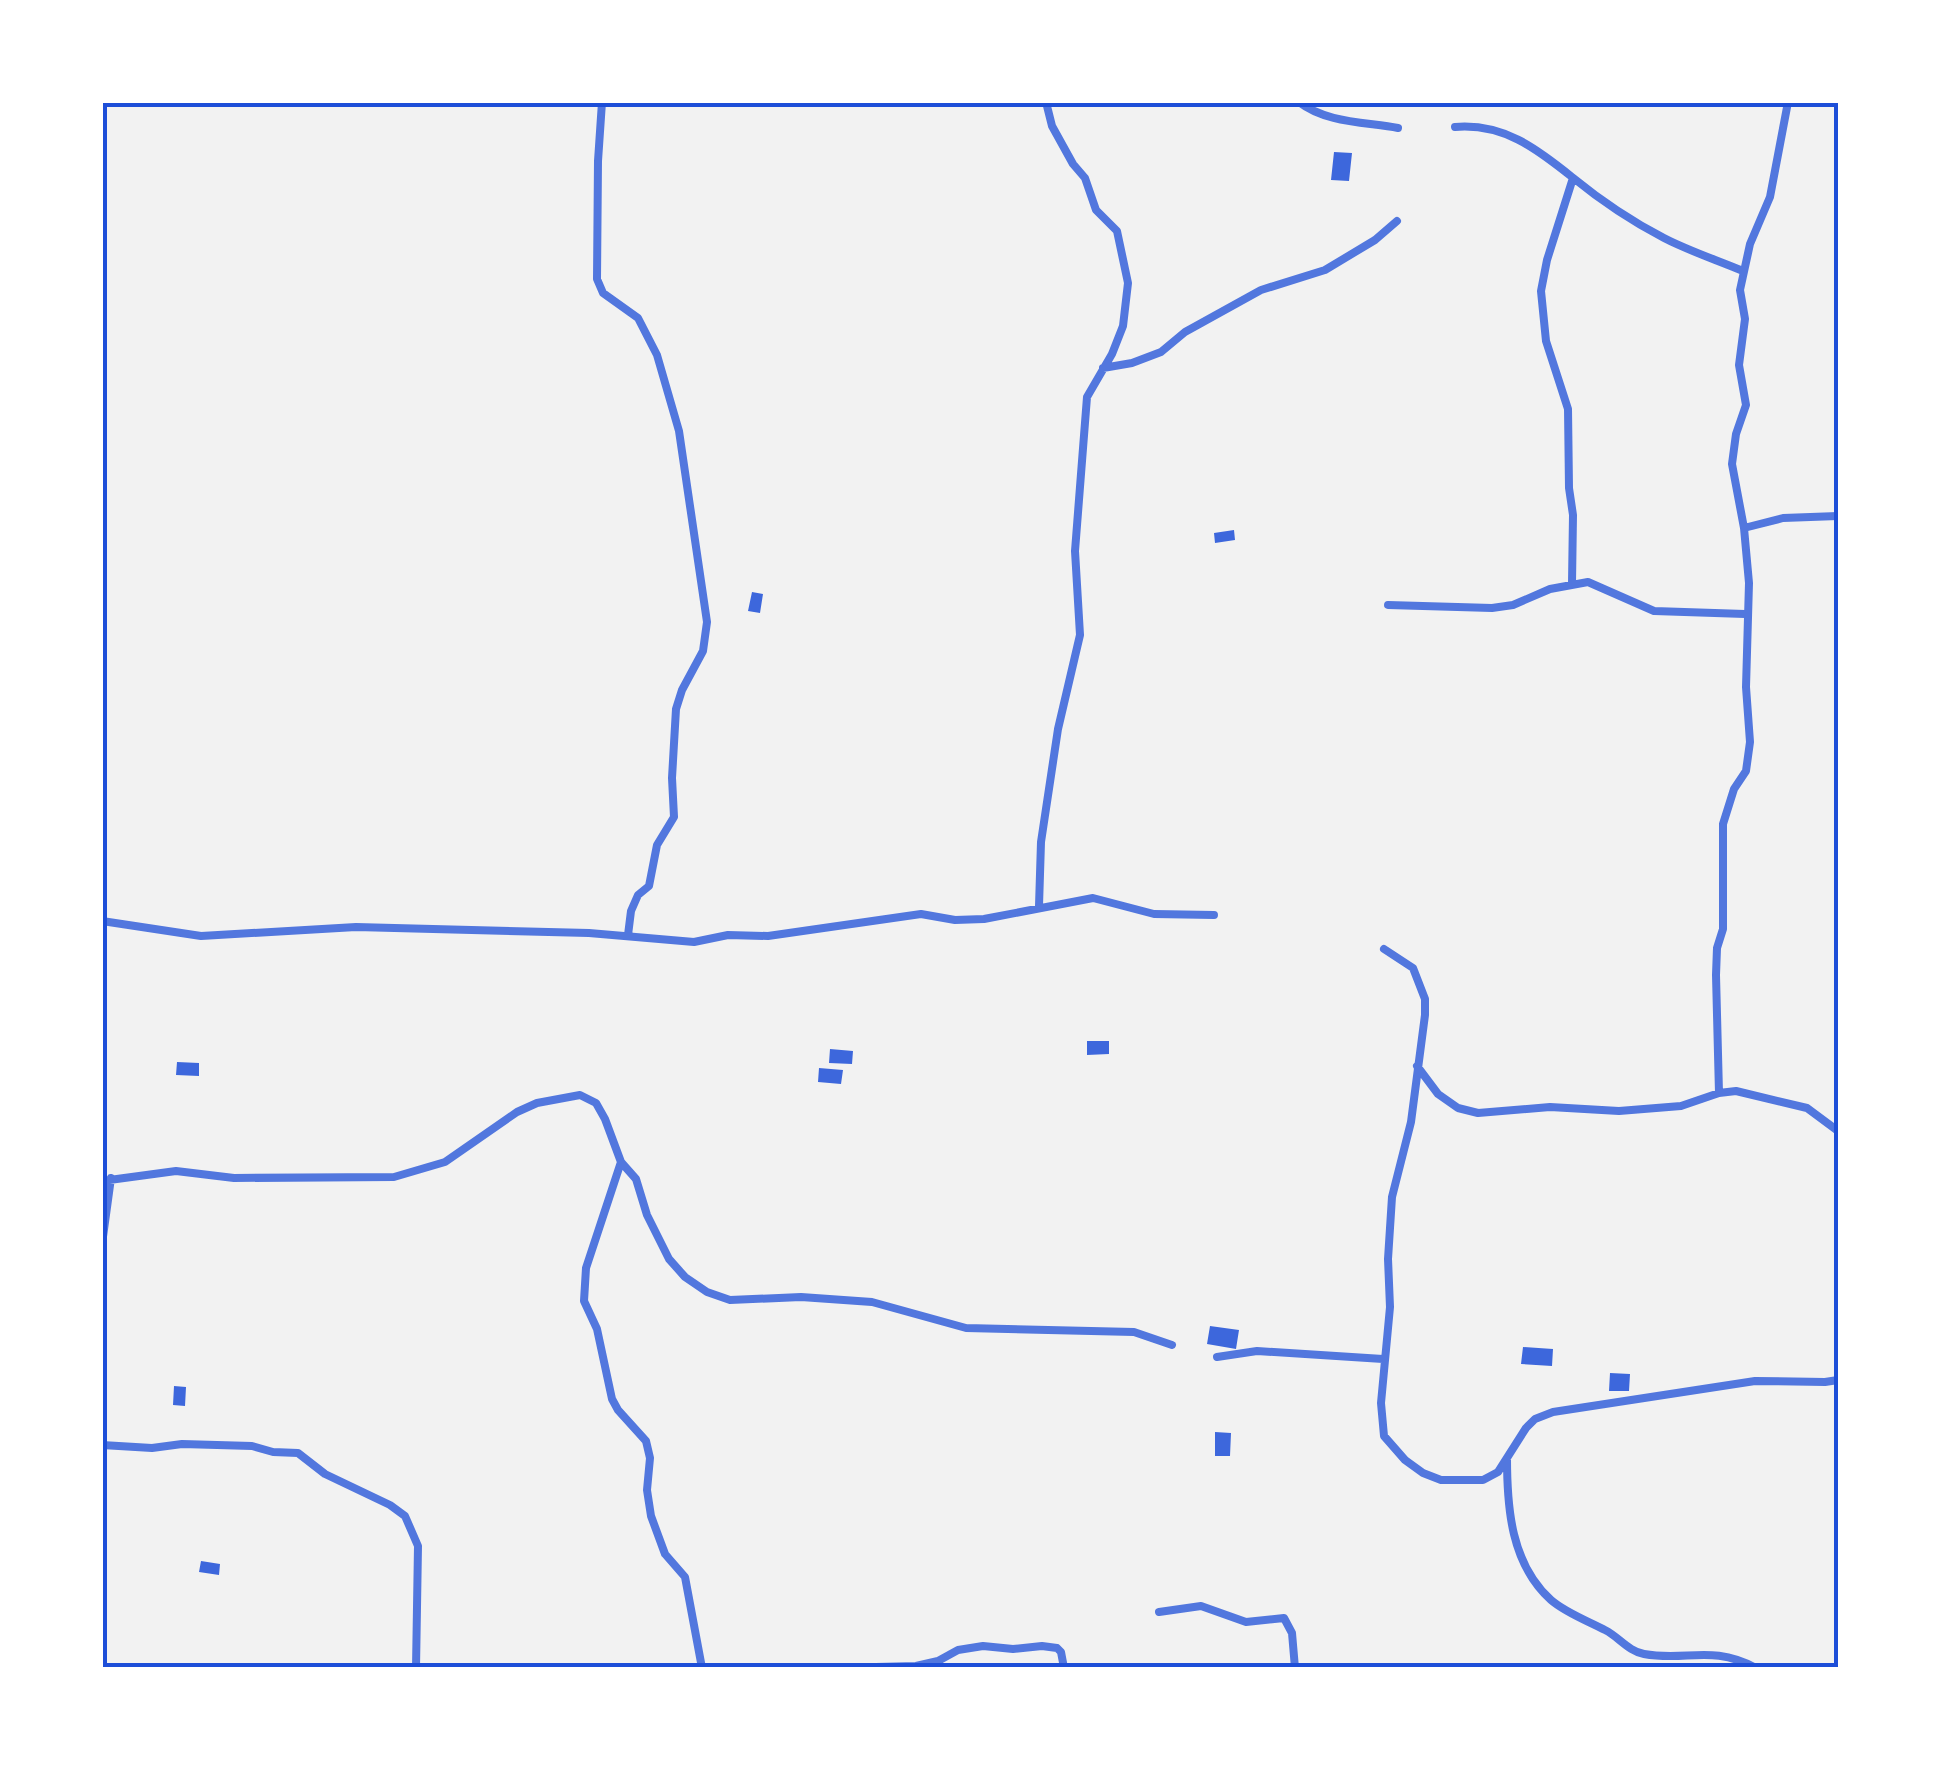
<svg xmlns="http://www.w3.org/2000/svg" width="1941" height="1770" font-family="Cabin,sans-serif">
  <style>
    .building { fill: #3d67dc }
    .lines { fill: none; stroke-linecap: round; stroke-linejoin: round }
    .minor { stroke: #5277de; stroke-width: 8 }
    .neatline { fill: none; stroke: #1d4ed8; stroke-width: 4 }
  </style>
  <rect width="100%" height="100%" fill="#f2f2f2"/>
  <path class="building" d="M1334,152l18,1 -3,28 -18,-1z
    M1234,530l1,10 -20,3 -1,-10z
    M752,592l11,2 -3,19 -12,-2z
    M1087,1041h22v13l-22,1z
    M830,1049l23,2 -1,13 -23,-1z
    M177,1062l22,1v13l-23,-1z
    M819,1068l24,2 -2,14 -23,-2z
    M1210,1326l29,4 -3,19 -29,-5z
    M1523,1347l30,2 -1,17 -31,-2z
    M1610,1373l20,1 -1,17h-20z
    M174,1386l12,1 -1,19 -12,-1z
    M1215,1432l16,1 -1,23h-15z
    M201,1561l19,3 -1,11 -20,-3z"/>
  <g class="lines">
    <path class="minor" d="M602,102l-4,59 -1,118 6,14 35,25 19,37 22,76 28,191 -4,29 -21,39 -6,19 -4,69 2,39 -17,28 -8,41 -11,9 -7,16 -3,24
      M1299,102c27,21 67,20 99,26
      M1455,127c48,-4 81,21 117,50 27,22 61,45 92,61 25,13 53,22 79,33
      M1103,368l29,-5 29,-11 24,-20 76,-42 64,-20 50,-30 22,-19
      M1744,528l39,-10 55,-2
      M1572,583l1,-68 -4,-27 -1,-79 -22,-68 -5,-50 6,-31 26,-82
      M1388,605l104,3 21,-3 37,-16 38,-7 66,29 91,3
      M1039,906l2,-64 17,-113 22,-94 -5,-84 12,-154 25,-43 11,-28 5,-43 -11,-52 -21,-21 -11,-32 -12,-14 -21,-38 -6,-24
      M102,921l99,15 155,-9 233,6 105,9 34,-7 40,1 153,-22 34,6 29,-1 109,-21 61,16 60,1
      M1384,949l29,19 12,31v16l-14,107 -19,75 -4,62 2,48 -9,96 3,33 21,24 18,13 18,7h42l15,-8 28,-44 9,-9 18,-7 202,-31 70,1 13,-2
      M1417,1066l21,28 20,14 20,5 72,-6 69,4 62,-5 38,-13 17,-2 71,17 31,23
      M1719,1093l-3,-118 1,-27 6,-19v-105l11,-35 12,-18 4,-29 -4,-55 3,-104 -5,-55 -12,-64 4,-30 10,-29 -7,-40 6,-46 -5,-29 10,-46 20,-47 18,-95
      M621,1162l-35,106 -2,33 13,28 15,70 6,11 28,31 4,17 -3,32 4,26 14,38 20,23 17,91
      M102,1181l74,-10 58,7 160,-1 51,-15 72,-50 20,-9 43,-8 16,8 9,16 16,43 15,17 11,36 22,44 16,18 22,15 23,8 71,-3 71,5 94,26 168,4 38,13
      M102,1244l9,-66
      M1217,1357l40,-6 126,8
      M102,1445l50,3 30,-4 70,2 21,6 25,1 27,21 65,31 15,11 13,30 -2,122
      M1507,1458c0,50 4,106 44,142 15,13 37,21 54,30 14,7 23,21 39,24 42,8 67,-10 112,14
      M1159,1612l42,-6 45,16 38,-4 8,15 3,35
      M836,1668l80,-2 22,-5 20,-11 25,-4 30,3 29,-3 15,2 4,4 3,16"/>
  </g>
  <rect width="1941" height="1770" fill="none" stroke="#ffffff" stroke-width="210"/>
  <rect x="105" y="105" width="1731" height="1560" class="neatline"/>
</svg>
